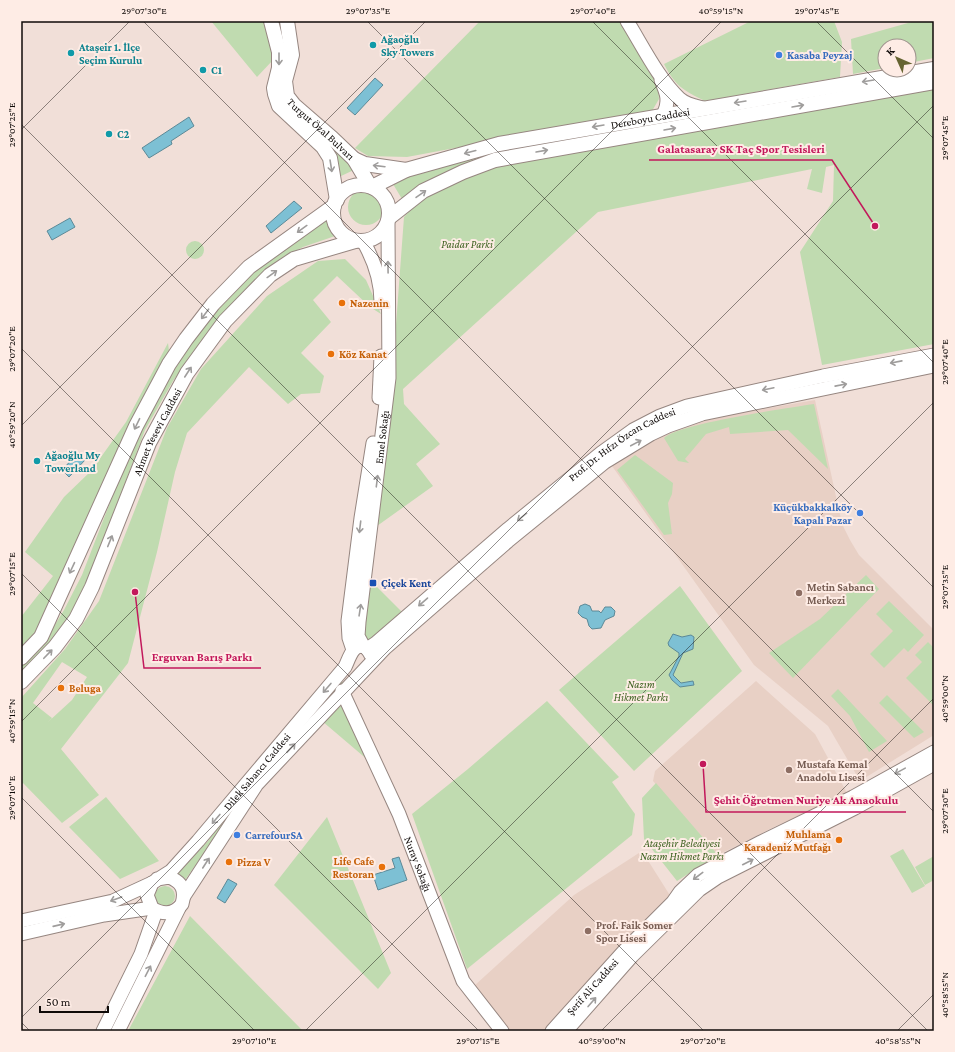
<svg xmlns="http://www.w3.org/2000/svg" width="955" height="1052" font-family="'Crimson Pro',serif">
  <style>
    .education { fill: #e8d0c5 }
    .green { fill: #c0dbb0; fill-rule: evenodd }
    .water { fill: #7dc0d4; stroke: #5c8997 }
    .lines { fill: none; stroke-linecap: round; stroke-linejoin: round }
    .secondary-casing { stroke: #968680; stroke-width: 15 }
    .primary-casing { stroke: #968680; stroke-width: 16 }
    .secondary { stroke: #fff; stroke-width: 13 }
    .primary { stroke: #fff; stroke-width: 14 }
    .oneway { stroke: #9f9d9c }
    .ticks { fill: none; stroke: #0f0a08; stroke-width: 1; stroke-opacity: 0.45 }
    .culture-dot { fill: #0f9aa8; stroke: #feece5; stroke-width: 1.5 }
    .shop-dot { fill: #3f7fe0; stroke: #feece5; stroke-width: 1.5 }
    .food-dot { fill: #e8710a; stroke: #feece5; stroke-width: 1.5 }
    .transit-dot { fill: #1a4fb4; stroke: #feece5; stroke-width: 1.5 }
    .education-dot { fill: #8d6e63; stroke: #feece5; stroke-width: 1.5 }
    .labels { text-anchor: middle; stroke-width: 4; stroke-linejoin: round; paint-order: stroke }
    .culture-label { font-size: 11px; font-weight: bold; fill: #0d838f; stroke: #feece5; text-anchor: start }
    .shop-label { font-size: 11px; font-weight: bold; fill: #366cbe; stroke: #feece5; text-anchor: start }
    .street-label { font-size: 11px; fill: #0f0a08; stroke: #feece5 }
    .park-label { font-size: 11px; font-style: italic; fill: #3c611f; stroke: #feece5 }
    .food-label { font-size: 11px; font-weight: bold; fill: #c56008; stroke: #feece5; text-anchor: start }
    .transit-label { font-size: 11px; font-weight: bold; fill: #164399; stroke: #feece5; text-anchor: start }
    .education-label { font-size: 11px; font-weight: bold; fill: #785e54; stroke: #feece5; text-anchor: start }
    .leader { fill: none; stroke: #c2185b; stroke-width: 1.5 }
    .callout-dot { fill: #c2185b; stroke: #feece5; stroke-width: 1.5 }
    .callout-label { font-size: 12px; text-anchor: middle; font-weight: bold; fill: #c2185b; stroke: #feece5; stroke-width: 4; stroke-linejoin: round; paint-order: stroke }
    .neatline { fill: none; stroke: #0f0a08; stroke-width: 1.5 }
    .ticks-label { font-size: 10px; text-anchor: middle; fill: #0f0a08 }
  </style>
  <rect width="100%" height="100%" fill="#f1dfd8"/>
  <path class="education" d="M815,400l27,124 8,16 9,15 75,75v105l-74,46 -32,-55 -74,-61 -142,-199 27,-20 50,-24z
    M756,681l59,53 32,59 -75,35 -54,27 -65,-74 2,-10z
    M642,851l29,46 -127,134h-34l-36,-45 100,-91z"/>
  <path class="green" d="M211,21h55l7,39 -16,17z
    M278,21h3l7,30 -7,38 3,9 74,70 -19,9 -5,-22 -9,-12 -42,-40 -2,-6 -2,-14 7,-31z
    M480,21h143l35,65 1,13 -7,12 -245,46 -39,-1 -13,-8z
    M751,21h83l8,21 -2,35 -135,24c-22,-11 -30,-15 -41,-37z
    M915,21h19v37l-25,5v-17h-24v22l-32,6 -2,-35z
    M934,74l-274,53 -236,57 -22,15 -12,-20 63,-20z
    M934,88v256l-112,21 -22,-113 33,-51 1,-36 -8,2 -4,26 -15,-4 5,-20 -214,43 -195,177 1,15 36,40 -24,20 17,22 -56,40 14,-134 13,-175 22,-25 37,-20z
    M348 207a18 18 0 1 1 36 0a18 18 0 1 1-36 0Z
    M325,214l5,11 8,10 -35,12 -23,12 -28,24 -29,30 -22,29 -28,39 -28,49 -53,141 -19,40 -23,32 -29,30v-8l24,-24 19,-31 18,-35 34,-88 37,-86 35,-54 29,-36 50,-52z
    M186 250a9 9 0 1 1 18 0a9 9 0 1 1-18 0Z
    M345,259l21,21 15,34 -11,-7 -33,-31 -24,24 18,22 -30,31 23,23 -4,17 -19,1 -13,10 -39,-37 -62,66 -12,39 -18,80 -29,111 -67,86 38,46 -37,28 -39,-40 -2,2v-87l44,-49 34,-48 68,-173 34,-59 66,-73 51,-35zM62,662l25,15 -15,23 -24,22 4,-4 -19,-15z
    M168,343l1,8 -41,77 -50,122 -43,83 -14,15v-31l32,-41 -28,-24 39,-55 27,-26 35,-49z
    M814,404l14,65 -40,-39 -58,4 -1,-7 -23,7 -21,25 4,4 -11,-2 -14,-23c11,-14 125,-30 150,-34z
    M635,455l38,28 -1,11 -4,9 4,31 -8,1 -47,-65z
    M866,575l13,14 -86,89 -24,-25 51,-34z
    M371,581l33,33 -35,33 -9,-9z
    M680,586l62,85 -108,100 -75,-81z
    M889,601l35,34 -16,17 -4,-4 -20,20 -14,-14 23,-23 -17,-17z
    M928,642l6,6v58l-28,-28 16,-16 -7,-7z
    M341,681l3,2 -94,105 -65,92 -7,-7 30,-32 40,-55z
    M838,689l49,52 -18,11 -19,-36 -19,-20z
    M887,695l37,37 -10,6 -35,-35z
    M340,696l29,65 -47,-40z
    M547,701l72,76 -7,5 23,32 -3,21 -165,134 -55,-155 56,-45z
    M656,783l62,72 -41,26 -33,-42 -2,-41z
    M106,797l53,64 -39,18 -51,-52z
    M327,817l64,156 -13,16 -104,-104z
    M903,849l22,37 -13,7 -22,-37z
    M934,856v24l-9,5 -10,-18z
    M155 896a10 10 0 1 1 20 0a10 10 0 1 1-20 0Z
    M190,916l112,114 -1,1h-173z"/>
  <path class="water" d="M375,78l8,7 -28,30 -8,-7z
    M189,117l5,9 -23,15 1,3 -23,14 -7,-10z
    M294,201l8,7 -31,25 -5,-7z
    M70,218l5,9 -23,13 -5,-9z
    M79,452l7,7 -17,18 -7,-7z
    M585,604l5,2 2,5h7l2,2 4,-6h6l4,4 -1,5 -9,4 -4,8 -9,1 -3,-3 -2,-7 -5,-2 -4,-4 2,-7z
    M673,634l9,3 9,-2 3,2 -1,12 -10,4 -10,22 8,8 12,-2 1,4 -14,2 -8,-7 -3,-5 10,-19v-3l-10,-7 -1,-3z
    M399,857l8,23 -29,10 -5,-15 22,-7 -3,-9z
    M228,879l9,5 -12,19 -8,-5z"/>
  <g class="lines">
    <defs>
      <g id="secondary">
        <path d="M627,21c15,24 32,59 53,78 7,6 15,7 23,9"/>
        <path d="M661,80c6,14 9,21 2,35"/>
        <path d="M363,241c11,19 18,39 18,61"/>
        <path d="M379,398l2,-42"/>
        <path id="s1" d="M364,647l-6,-11 1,-14 30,-244 -1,-154"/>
        <path id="s2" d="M367,649l9,-6 132,-114 93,-76 32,-23 27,-14 27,-10 136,-30 111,-21"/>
        <path d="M353,650l-4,-12 -1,-17 13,-103 12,-75"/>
        <path id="s3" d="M342,691l57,123 64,167 39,50"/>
        <path id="s4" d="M157,879l12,-2c13,5 17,13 13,27 -8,11 -19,11 -30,4l-5,-13 5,-12 19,-12 27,-30 147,-174c4,-8 8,-25 20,-20 3,2 4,5 6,8"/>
        <path d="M184,896l73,-112 128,-136 123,-107 97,-79 46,-28 17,-8 34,-12 232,-48"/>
        <path d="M21,921l92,-20 39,-18"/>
        <path d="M21,934l83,-19 48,-7"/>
        <path d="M103,1031l38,-77 15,-43"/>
        <path d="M118,1031l61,-123"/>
        <path id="s5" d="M552,1031l72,-80 49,-49 7,-10 18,-17 63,-33 92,-45 81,-45"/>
        <path d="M566,1031l66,-75 67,-66 19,-13 137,-69 79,-44"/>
      </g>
      <g id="primary">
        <path d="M271,21l8,31v16l-5,20 1,6 4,12 44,41 7,11 7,42"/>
        <path id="s6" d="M287,21l5,34 -7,26 2,15 7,9 38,33 22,21 16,27"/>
        <path d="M354,159l11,5 41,6"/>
        <circle cx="361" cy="213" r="28"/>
        <path id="s7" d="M372,187l34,-17 93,-26 435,-75"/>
        <path d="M390,217l33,-26 40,-19 32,-12 439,-78"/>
        <path d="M21,658l20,-21 95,-211 33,-62 17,-25 27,-35 36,-37 85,-61"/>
        <path id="s8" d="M21,682l34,-35 21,-28 16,-32 57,-144 38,-70 38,-52 45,-46 24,-16 61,-18"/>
      </g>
    </defs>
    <use href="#secondary" class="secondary-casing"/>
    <use href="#primary" class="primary-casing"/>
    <use href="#secondary" class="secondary"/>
    <use href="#primary" class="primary"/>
  </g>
  <defs><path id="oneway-shaft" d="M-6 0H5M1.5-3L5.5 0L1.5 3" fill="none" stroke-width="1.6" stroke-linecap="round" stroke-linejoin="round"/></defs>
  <g class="oneway">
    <use href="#oneway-shaft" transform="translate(279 59) rotate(90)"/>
    <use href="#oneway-shaft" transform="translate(868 81) rotate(171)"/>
    <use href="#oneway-shaft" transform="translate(740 102) rotate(171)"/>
    <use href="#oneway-shaft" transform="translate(798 106) rotate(-10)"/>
    <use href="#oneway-shaft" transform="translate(598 126) rotate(170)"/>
    <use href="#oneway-shaft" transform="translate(670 129) rotate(-10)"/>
    <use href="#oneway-shaft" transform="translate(542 151) rotate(-10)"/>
    <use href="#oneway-shaft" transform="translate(470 152) rotate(165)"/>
    <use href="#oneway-shaft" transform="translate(331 166) rotate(81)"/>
    <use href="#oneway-shaft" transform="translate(379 166) rotate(-173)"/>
    <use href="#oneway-shaft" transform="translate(421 194) rotate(-35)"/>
    <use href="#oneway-shaft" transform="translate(302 229) rotate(144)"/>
    <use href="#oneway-shaft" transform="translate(388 267) rotate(-91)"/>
    <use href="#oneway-shaft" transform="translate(272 274) rotate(-36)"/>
    <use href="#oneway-shaft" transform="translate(205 314) rotate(127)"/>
    <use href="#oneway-shaft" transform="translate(896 362) rotate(169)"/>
    <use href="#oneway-shaft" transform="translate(188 372) rotate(-57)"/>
    <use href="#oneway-shaft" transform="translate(841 385) rotate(-11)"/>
    <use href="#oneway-shaft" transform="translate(768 389) rotate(168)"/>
    <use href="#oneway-shaft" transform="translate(137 424) rotate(116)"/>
    <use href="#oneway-shaft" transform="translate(636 443) rotate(-28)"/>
    <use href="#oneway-shaft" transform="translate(377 481) rotate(-83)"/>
    <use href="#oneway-shaft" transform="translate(522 517) rotate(141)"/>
    <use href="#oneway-shaft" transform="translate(360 527) rotate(97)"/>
    <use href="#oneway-shaft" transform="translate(110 541) rotate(-68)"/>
    <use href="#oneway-shaft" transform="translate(72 568) rotate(115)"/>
    <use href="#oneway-shaft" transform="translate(423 602) rotate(139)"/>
    <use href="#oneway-shaft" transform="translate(360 610) rotate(-81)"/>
    <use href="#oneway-shaft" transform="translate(48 654) rotate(-46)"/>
    <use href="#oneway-shaft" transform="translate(327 688) rotate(131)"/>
    <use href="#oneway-shaft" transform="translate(291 748) rotate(-47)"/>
    <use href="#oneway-shaft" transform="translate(900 771) rotate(151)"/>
    <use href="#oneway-shaft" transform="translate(216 819) rotate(130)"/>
    <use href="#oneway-shaft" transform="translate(748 862) rotate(-27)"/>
    <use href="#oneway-shaft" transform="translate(206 863) rotate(-57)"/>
    <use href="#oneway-shaft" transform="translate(698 876) rotate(143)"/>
    <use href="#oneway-shaft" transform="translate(116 899) rotate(160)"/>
    <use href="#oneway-shaft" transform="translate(59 925) rotate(-13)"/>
    <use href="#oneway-shaft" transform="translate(148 971) rotate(-63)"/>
    <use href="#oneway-shaft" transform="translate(592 1002) rotate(-49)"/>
  </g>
  <path class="ticks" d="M143,21l791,791M367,21l567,567M592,21l342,342M816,21l118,118M21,124l907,907M21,130l109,-109M21,348l683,683M21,426l405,-405M21,573l458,458M21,722l701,-701M21,797l234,234M21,1018l913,-913M21,1022l9,9M305,1031l629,-629M601,1031l333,-333M897,1031l37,-37"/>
  <g class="culture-dot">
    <circle cx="373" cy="45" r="4"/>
    <circle cx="71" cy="53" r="4"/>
    <circle cx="203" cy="70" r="4"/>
    <circle cx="109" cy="134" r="4"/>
    <circle cx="37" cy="461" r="4"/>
  </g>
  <g class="shop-dot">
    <circle cx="779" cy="55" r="4"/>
    <circle cx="860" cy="513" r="4"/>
    <circle cx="237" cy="835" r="4"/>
  </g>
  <g class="food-dot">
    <circle cx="342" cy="303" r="4"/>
    <circle cx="331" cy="354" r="4"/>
    <circle cx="61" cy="688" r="4"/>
    <circle cx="839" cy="840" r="4"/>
    <circle cx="229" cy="862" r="4"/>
    <circle cx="382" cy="867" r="4"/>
  </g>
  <rect class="transit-dot" x="369" y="579" width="8" height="8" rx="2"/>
  <g class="education-dot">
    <circle cx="799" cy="593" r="4"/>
    <circle cx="789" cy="770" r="4"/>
    <circle cx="588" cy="931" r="4"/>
  </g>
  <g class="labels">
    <g class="culture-label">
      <text x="381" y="43">Ağaoğlu<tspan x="381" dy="13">Sky Towers</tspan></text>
      <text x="79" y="51">Ataşeir 1. İlçe<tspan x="79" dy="13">Seçim Kurulu</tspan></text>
      <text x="211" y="74">C1</text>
      <text x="117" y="138">C2</text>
      <text x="45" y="459">Ağaoğlu My<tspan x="45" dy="13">Towerland</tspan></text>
    </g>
    <g class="shop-label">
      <text x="787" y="59">Kasaba Peyzaj</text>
      <text x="852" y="511" text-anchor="end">Küçükbakkalköy<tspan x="852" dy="13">Kapalı Pazar</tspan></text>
      <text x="245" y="839">CarrefourSA</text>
    </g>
    <g class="street-label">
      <text dy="4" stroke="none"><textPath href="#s7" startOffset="288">Dereboyu Caddesi</textPath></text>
      <text dy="4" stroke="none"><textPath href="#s6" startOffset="124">Turgut Özal Bulvarı</textPath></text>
      <text dy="4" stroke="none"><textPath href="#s8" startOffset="288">Ahmet Yesevi Caddesi</textPath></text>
      <text dy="4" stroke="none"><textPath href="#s1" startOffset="213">Emel Sokağı</textPath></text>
      <text dy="4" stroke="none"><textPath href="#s2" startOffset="328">Prof. Dr. Hıfzı Özcan Caddesi</textPath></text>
      <text dy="4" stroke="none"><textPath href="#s4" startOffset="261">Dilek Sabancı Caddesi</textPath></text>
      <text dy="4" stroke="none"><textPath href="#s3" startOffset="189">Nuray Sokağı</textPath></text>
      <text dy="4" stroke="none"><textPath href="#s5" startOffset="60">Şerif Ali Caddesi</textPath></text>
    </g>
    <g class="park-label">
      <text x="467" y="248">Paidar Parki</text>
      <text x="641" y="688">Nazım<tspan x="641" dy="13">Hikmet Parkı</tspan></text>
      <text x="682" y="847">Ataşehir Belediyesi<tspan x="682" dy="13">Nazım Hikmet Parkı</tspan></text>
    </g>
    <g class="food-label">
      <text x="350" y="307">Nazenin</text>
      <text x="339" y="358">Köz Kanat</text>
      <text x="69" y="692">Beluga</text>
      <text x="831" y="838" text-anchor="end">Muhlama<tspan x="831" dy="13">Karadeniz Mutfağı</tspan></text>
      <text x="374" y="865" text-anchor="end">Life Cafe<tspan x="374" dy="13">Restoran</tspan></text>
      <text x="237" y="866">Pizza V</text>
    </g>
    <g class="transit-label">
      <text x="381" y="587">Çiçek Kent</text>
    </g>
    <g class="education-label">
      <text x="807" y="591">Metin Sabancı<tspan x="807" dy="13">Merkezi</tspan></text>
      <text x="797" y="768">Mustafa Kemal<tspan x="797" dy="13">Anadolu Lisesi</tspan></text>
      <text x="596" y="929">Prof. Faik Somer<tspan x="596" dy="13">Spor Lisesi</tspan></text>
    </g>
  </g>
  <path class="leader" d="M875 226L832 160H649M135 592L144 668H261M703 764L706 812H906"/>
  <g class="callout-dot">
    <circle cx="875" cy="226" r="4"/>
    <circle cx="135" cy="592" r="4"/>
    <circle cx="703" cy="764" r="4"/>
  </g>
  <g class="callout-label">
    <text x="741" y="153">Galatasaray SK Taç Spor Tesisleri</text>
    <text x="202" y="661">Erguvan Barış Parkı</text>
    <text x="806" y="804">Şehit Öğretmen Nuriye Ak Anaokulu</text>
  </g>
  <rect width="955" height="1052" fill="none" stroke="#feece5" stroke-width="44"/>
  <g transform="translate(897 58) rotate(315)"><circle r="19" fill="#feece5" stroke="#9e928d"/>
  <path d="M0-3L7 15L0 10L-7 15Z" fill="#666431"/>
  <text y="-6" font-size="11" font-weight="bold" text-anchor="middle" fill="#0f0a08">K</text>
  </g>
  <path d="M40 1006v6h68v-6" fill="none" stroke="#0f0a08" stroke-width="2"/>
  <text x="46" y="1006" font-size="12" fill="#0f0a08" stroke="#feece5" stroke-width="3" paint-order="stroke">50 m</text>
  <rect x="22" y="22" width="911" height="1008" class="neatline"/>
  <g class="ticks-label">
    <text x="144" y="14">29°07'30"E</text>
    <text x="368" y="14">29°07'35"E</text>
    <text x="593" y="14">29°07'40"E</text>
    <text x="721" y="14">40°59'15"N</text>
    <text x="817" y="14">29°07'45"E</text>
    <text transform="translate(11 125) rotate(-90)" y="4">29°07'25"E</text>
    <text transform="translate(944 138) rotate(-90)" y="4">29°07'45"E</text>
    <text transform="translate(11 349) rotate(-90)" y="4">29°07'20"E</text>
    <text transform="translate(944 362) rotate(-90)" y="4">29°07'40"E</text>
    <text transform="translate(11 425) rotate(-90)" y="4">40°59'20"N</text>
    <text transform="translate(11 574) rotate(-90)" y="4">29°07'15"E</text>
    <text transform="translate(944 587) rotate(-90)" y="4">29°07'35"E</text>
    <text transform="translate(944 699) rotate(-90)" y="4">40°59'00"N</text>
    <text transform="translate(11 721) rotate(-90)" y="4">40°59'15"N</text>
    <text transform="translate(11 798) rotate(-90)" y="4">29°07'10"E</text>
    <text transform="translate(944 811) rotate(-90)" y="4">29°07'30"E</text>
    <text transform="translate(944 995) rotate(-90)" y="4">40°58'55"N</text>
    <text x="254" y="1044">29°07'10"E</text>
    <text x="478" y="1044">29°07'15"E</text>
    <text x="602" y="1044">40°59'00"N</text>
    <text x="703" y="1044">29°07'20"E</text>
    <text x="898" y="1044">40°58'55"N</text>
  </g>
</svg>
